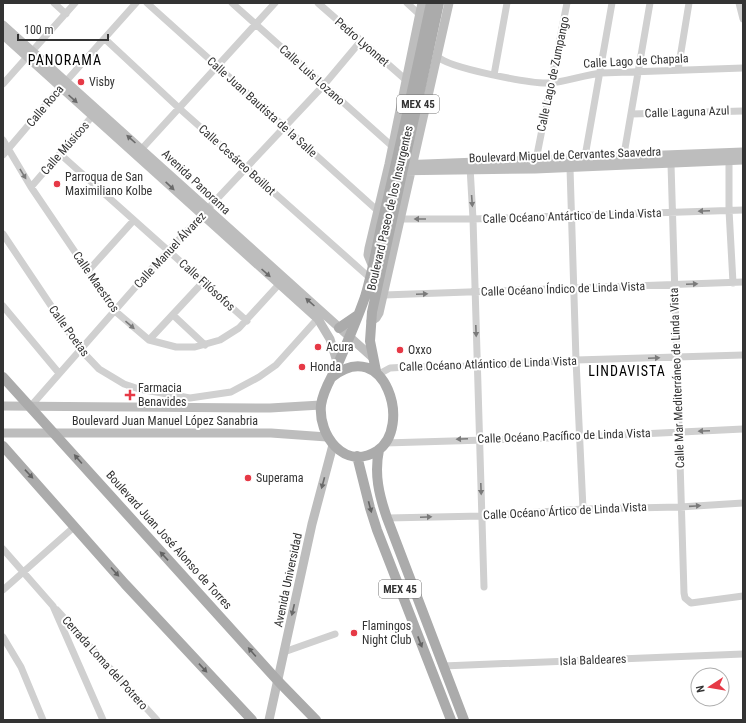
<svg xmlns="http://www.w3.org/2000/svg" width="746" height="723" font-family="'Roboto Condensed',sans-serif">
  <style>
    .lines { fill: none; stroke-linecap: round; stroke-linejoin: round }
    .street { stroke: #d0d0d0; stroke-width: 7 }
    .secondary { stroke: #bdbdbd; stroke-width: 9 }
    .primary { stroke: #ababab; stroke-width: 10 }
    .oneway { fill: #6a6a6a }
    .oneway2 { fill: #7a7a7a }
    .oneway3 { fill: #636363 }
    .poi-dot { fill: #e63946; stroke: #fff; stroke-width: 1.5 }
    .labels { text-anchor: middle; stroke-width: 4; stroke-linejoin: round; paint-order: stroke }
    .shield { fill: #fff; stroke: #707070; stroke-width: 1 }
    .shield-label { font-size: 11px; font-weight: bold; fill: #333 }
    .street-label { font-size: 12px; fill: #333; stroke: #fff }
    .poi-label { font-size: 12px; fill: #333; stroke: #fff; text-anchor: start }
    .quarter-label { font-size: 14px; letter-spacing: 1px; fill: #000; stroke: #fff }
  </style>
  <rect width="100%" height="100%" fill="#fff"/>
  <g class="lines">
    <path class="street" d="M54,3l12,11
      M147,3l231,208
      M232,3l161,144
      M318,3l88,77
      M407,3l12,11
      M739,3l4,16
      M105,39l75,70 190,169
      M437,56c10,12 95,28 112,27 16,-1 35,-8 52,-10l142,-5
      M678,70l11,-67
      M494,75l13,-72
      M3,84l72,-81
      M631,114l112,-3
      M3,140l28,47 84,124 34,29 27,7h19l25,-7 19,-12 43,-47
      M138,153l137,-150
      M60,154l187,167
      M3,155l57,-67 76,-85
      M623,160l27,-157
      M729,161v49l4,73
      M584,162l28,-159
      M671,164l13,429 1,5 6,5 52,-7
      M535,165l32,-162
      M470,167l3,52 11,368
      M570,168l6,192 7,149
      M31,187l64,-74
      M401,219h72l270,-9
      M3,234l77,115 19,20 25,15 15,5 51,9 41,-6 28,-15 17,-12 44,-49
      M88,271l46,-51
      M384,295l359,-13
      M3,306l55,66
      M173,315l32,30
      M149,340l55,-59
      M379,374l11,-6 18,-1 69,-1 99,-6 167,-5
      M30,407l124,-141 169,-180 37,-44
      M385,443l194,-6 164,-8
      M387,518l95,-2 101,-7 97,-2 63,-4
      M3,549l50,57 50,114
      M3,590l71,-63
      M57,610l100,110
      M3,637l18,30 22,53
      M284,652l51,-18
      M443,666l300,-12"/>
    <path class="secondary" d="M3,25l369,332
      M3,35l315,284 12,20 8,26
      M399,165l344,-13
      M388,171l147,-2 208,-9
      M373,267l-5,-12 1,-7 20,-84 33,-161
      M371,321l5,-3 3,-5 70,-310
      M3,406l267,2 51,-3
      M3,433h268l56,4
      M269,720l43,-196 21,-79"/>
    <path class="primary" d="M339,328l19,-13
      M376,371l-6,-30 2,-29 67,-309
      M3,377l275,304 38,39
      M332,377c53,-42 81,51 45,74 -33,20 -59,-16 -56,-46 2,-15 10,-26 16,-39 10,-23 20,-46 28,-69 7,-23 11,-46 16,-70 18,-74 34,-149 50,-224
      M3,446l122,138 127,136
      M379,450c-5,24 0,45 8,68l77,202
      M357,456l13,52 7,22 74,190"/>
  </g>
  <defs><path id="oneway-solid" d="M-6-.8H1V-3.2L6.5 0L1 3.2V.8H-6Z"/></defs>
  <g class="oneway">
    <use href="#oneway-solid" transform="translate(73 99) rotate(42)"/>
    <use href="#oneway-solid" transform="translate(131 139) rotate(-138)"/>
    <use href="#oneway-solid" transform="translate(170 186) rotate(43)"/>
    <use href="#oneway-solid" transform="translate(266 273) rotate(42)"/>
    <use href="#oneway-solid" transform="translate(310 302) rotate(-138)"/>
    <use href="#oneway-solid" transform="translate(323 483) rotate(105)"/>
    <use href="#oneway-solid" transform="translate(293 610) rotate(103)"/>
  </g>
  <g class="oneway2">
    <use href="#oneway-solid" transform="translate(23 174) rotate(59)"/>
    <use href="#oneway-solid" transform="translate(472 201) rotate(86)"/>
    <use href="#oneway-solid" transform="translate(704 211) rotate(178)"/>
    <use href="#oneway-solid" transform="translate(420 219) rotate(180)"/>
    <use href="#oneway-solid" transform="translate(692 284) rotate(-3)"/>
    <use href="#oneway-solid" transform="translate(422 294) rotate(-2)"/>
    <use href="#oneway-solid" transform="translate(130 325) rotate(41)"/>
    <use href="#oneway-solid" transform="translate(476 331) rotate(88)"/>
    <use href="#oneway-solid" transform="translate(654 358) rotate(-2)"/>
    <use href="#oneway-solid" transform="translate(704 431) rotate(177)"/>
    <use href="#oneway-solid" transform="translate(462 439) rotate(178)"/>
    <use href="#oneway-solid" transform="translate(481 489) rotate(88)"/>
    <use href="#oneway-solid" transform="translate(695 506) rotate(-4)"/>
    <use href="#oneway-solid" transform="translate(426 517) rotate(-2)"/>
  </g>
  <g class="oneway3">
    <use href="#oneway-solid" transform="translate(78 459) rotate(-131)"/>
    <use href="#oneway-solid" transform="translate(29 474) rotate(47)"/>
    <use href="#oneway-solid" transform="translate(370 507) rotate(75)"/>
    <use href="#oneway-solid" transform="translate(164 556) rotate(-133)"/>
    <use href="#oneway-solid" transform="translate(115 572) rotate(48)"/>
    <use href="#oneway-solid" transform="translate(420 642) rotate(69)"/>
    <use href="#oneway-solid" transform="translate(252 652) rotate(-131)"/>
    <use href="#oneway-solid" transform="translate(203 668) rotate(47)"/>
  </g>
  <g class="poi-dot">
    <circle cx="81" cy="82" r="4"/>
    <circle cx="57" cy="184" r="4"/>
    <circle cx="318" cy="347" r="4"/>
    <circle cx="400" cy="350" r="4"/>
    <circle cx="302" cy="367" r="4"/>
    <path d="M128 389h4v4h4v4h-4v4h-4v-4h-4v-4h4z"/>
    <circle cx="248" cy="478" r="4"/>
    <circle cx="354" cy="633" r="4"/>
  </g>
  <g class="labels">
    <g class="shield">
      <rect x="397" y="95" width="42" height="18" rx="3"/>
      <rect x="379" y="580" width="42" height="18" rx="3"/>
    </g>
    <g class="shield-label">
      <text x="418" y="108">MEX 45</text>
      <text x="400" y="593">MEX 45</text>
    </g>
    <g class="street-label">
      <text transform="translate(362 42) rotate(41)" y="4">Pedro Lyonnet</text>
      <text transform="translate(636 61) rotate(-3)" y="4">Calle Lago de Chapala</text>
      <text transform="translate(553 74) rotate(-78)" y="4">Calle Lago de Zumpango</text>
      <text transform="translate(312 75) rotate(42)" y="4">Calle Luis Lozano</text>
      <text transform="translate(45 106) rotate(-50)" y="4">Calle Roca</text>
      <text transform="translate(262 107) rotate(42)" y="4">Calle Juan Bautista de la Salle</text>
      <text transform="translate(687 112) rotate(-2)" y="4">Calle Laguna Azul</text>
      <text transform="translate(65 148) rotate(-49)" y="4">Calle Músicos</text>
      <text transform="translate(565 155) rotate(-2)" y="4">Boulevard Miguel de Cervantes Saavedra</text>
      <text transform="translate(237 160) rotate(42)" y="4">Calle Cesáreo Boillot</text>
      <text transform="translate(196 182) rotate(43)" y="4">Avenida Panorama</text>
      <text transform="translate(390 208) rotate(-77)" y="4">Boulevard Paseo de los Insurgentes</text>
      <text transform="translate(572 216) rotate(-2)" y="4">Calle Océano Antártico de Linda Vista</text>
      <text transform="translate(170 250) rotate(-47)" y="4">Calle Manuel Álvarez</text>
      <text transform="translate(96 282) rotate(55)" y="4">Calle Maestros</text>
      <text transform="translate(207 285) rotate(42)" y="4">Calle Filósofos</text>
      <text transform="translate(563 289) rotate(-2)" y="4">Calle Océano Índico de Linda Vista</text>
      <text transform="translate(69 331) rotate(54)" y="4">Calle Poetas</text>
      <text transform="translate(488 364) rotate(-2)" y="4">Calle Océano Atlántico de Linda Vista</text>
      <text transform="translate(677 378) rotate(-92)" y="4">Calle Mar Mediterráneo de Linda Vista</text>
      <text x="165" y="425">Boulevard Juan Manuel López Sanabria</text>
      <text transform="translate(564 436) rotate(-2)" y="4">Calle Océano Pacífico de Linda Vista</text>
      <text transform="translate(565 511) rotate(-3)" y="4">Calle Océano Ártico de Linda Vista</text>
      <text transform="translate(169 540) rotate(48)" y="4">Boulevard Juan José Alonso de Torres</text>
      <text transform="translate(288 580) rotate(-78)" y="4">Avenida Universidad</text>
      <text transform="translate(593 660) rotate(-2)" y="4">Isla Baldeares</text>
      <text transform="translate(105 663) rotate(48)" y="4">Cerrada Loma del Potrero</text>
    </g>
    <g class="poi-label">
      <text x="89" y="86">Visby</text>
      <text x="65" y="181">Parroqua de San<tspan x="65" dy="14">Maximiliano Kolbe</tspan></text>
      <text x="326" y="351">Acura</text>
      <text x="408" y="354">Oxxo</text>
      <text x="310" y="371">Honda</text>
      <text x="138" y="392">Farmacia<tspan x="138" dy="14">Benavides</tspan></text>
      <text x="256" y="482">Superama</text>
      <text x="362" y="630">Flamingos<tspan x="362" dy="14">Night Club</tspan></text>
    </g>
    <g class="quarter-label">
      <text x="65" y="65">PANORAMA</text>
      <text x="627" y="376">LINDAVISTA</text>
    </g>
  </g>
  <rect width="746" height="723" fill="none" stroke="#333333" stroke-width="8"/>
  <g transform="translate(710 687) rotate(258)"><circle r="19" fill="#ffffff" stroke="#adadad"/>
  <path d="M0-3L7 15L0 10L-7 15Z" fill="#e63946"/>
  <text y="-6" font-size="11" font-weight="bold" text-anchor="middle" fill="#333333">N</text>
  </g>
  <path d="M18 34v6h90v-6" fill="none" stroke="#333333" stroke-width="2"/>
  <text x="24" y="34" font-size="12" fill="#333333" stroke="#ffffff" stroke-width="3" paint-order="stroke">100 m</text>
</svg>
